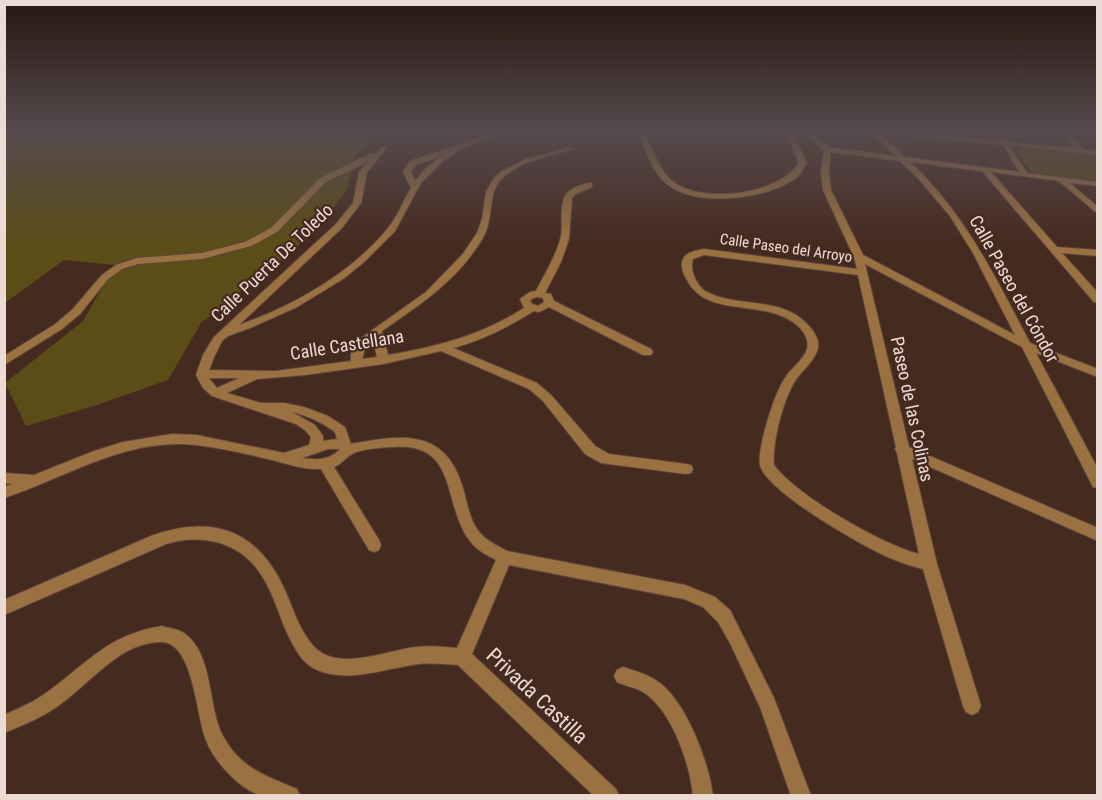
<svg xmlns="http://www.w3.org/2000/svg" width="1102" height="800" font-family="'Roboto Condensed',sans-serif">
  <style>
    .green { fill: #5a4d18 }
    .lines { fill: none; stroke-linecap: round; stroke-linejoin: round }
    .street-casing { stroke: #60463c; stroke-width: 2 }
    .street { fill: #9a7242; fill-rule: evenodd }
    .labels { text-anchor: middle; stroke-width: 4.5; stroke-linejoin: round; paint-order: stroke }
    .far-street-label { font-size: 15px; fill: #ecdbd4; stroke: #452a1f }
    .street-label { font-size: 18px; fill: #ecdbd4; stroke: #452a1f }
    .near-street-label { font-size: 21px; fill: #ecdbd4; stroke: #452a1f }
  </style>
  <rect width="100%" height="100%" fill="#452a1f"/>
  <path class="green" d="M4,132h361l5,9 -16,16 -7,33 -33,43 -113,90 -33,57 -71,25 -71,21 -21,-43 78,-62 32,-56 -51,-5 -59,43z
    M1022,148l75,7v26l-60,-8 -8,-3 -12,-20z"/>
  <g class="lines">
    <defs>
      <path id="street" d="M496,132h10l-46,17 -19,14 -20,20 -26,48 -32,32 -20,16 -46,28 -47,21 -22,8 -6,5 -7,14 -6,15 67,1 75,-10v-8l6,-12 69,-49 36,-37 15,-22 5,-14 4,-27 8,-14 8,-7 22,-11 49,-13v2c-24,7 -74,16 -80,46 -5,25 -1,32 -18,55 -25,36 -59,57 -93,81l6,24c48,-8 94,-20 136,-47l-4,-9 10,-7 6,-1c8,-16 19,-33 24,-51 4,-13 -1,-29 4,-42 3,-9 19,-15 28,-15v4l-16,7 -4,4 -3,41 -8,23 -16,31 6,1 3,7 97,48 2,3 -2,3h-8l-94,-48 -10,5 -5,-1c-26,16 -51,29 -81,37l84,35 14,12 44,51 14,8 77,10 5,1 2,4 -2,4 -5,1 -85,-11 -16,-9 -42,-53 -14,-12 -88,-38 -58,13 -78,11 -48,4 -30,14 34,10h23l20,4 24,9 17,11 6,17c48,-9 93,-17 111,41 5,16 7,35 18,48 7,8 18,13 27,18l178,34 30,12 15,13 44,88 37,98h-20l-31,-89 -30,-64 -12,-21 -15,-15 -19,-8 -175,-34 -37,89 144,135 3,7h-25l-136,-131c-15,-1 -31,-3 -46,0 -33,5 -67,19 -99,3 -12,-7 -19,-21 -25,-33 -9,-19 -14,-41 -26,-59 -21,-34 -59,-43 -96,-32l-162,71v-15l147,-64c64,-23 110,-4 136,59 8,19 17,47 35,58 25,15 68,-3 94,-6 14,-2 28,0 41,1l39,-88c-9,-5 -20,-10 -26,-19 -28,-36 -11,-99 -76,-94 -11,0 -33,2 -42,7 -6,3 -10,10 -18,13l45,73 2,5 -2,5 -5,2 -5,-2 -48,-81c-17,1 -33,-5 -49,-9 -24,-6 -51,-12 -76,-15 -70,-8 -128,32 -192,53v-11l8,-3 -8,-1v-10l30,2 60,-24 29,-9 49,-8 24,1 88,18 25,-8 2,-8 -5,-6 -10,-7 -84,-28 -9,-8 -7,-13 7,-20 11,-18 122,-113 17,-21 6,-31 10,-11 -43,21 -49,50 -26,14 -49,13 -64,5 -16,5 -14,10 -28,35 -18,15 -58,36v-9l50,-31 18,-15 30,-35 14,-10 21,-7 65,-5 43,-11 26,-14 49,-50 50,-24h5l7,-7h4v2l-19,23 -6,31 -19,25 -103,97c54,-19 113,-52 149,-97 10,-12 15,-27 23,-40l-8,-16 7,-11zM441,156l-16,13 -10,12 -4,-9 5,-7zM536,297l7,1 1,4 -6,4 -6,-2 -2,-4zM373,338l4,19 -15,2 4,-14zM209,378h30l-22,10zM292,412c16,4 30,10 43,20l2,7 -14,2v-5l-8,-11zM328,449h12c-11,12 -24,11 -38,9z
        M638,132h6c9,17 15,40 31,51 31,21 104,11 124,-20l-13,-31h6l15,31c-4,5 -6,11 -11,15 -28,21 -95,29 -125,9 -18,-11 -25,-37 -33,-55z
        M803,132h7l20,15 65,9 -24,-24h7l27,25 114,15 -16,-27 -113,-11 -3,-2h23l91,9 -2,-9h6l3,10 66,6 -8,-16h6l10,17 16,2v4l-88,-9 17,27 71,9v4l-28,-3 28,24v7l-39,-33 -68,-9 66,75 41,3v6l-36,-3 36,40v10l-4,-1 -112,-131 -72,-9c54,50 86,116 120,181l68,26v8l-62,-24 62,116v19l-5,-1 -71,-140 -157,-83 44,183 189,81v13l-186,-82 25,105 44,142 -3,6 -6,3 -6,-3 -3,-6 -40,-137c-12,-3 -24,-7 -35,-12 -26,-11 -122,-66 -128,-92 -3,-17 15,-73 25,-87 6,-10 19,-18 22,-29 2,-8 -2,-16 -7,-21 -31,-32 -92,-7 -113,-48 -3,-5 -6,-12 -5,-18 2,-10 13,-11 22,-13l153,20 -3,-12 -31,-67 -2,-18 3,-22zM831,152l69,9 17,16 33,39 23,37 42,82 -152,-80 -32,-65 -2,-18zM704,255l154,20 38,172 -1,2 2,4 22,101c-38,-10 -122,-58 -145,-89 -2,-22 9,-65 21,-84 7,-11 20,-20 23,-33 2,-9 -5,-18 -11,-24 -26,-28 -67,-16 -98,-31 -12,-5 -20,-23 -16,-34z
        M162,626c6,2 16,3 22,7 30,21 23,73 39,103 18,33 43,40 74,53l3,7c-12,0 -26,2 -37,0 -11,-3 -23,-11 -31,-19 -11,-11 -21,-23 -26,-37 -10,-24 -12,-98 -45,-98 -42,0 -72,43 -103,64 -17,12 -35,19 -54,27v-18c16,-7 32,-14 46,-25 41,-30 58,-55 112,-64z
        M623,667c12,4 24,7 34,14 29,19 52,82 56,115h-20c-3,-32 -21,-86 -50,-104 -8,-5 -18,-6 -26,-10l-3,-6 3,-6z"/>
    </defs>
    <use href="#street" class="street-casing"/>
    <use href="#street" class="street"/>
  </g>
  <linearGradient id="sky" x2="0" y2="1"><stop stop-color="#261711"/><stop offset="0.54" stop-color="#564a4d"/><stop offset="1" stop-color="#564a4d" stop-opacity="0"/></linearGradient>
  <rect width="1102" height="244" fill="url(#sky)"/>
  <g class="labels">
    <g class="far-street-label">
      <text transform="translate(786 248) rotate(8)" y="5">Calle Paseo del Arroyo</text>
    </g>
    <g class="street-label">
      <text transform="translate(272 263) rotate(-44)" y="6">Calle Puerta De Toledo</text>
      <text transform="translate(1014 289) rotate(61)" y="6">Calle Paseo del Cóndor</text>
      <text transform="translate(347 345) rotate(-9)" y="6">Calle Castellana</text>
      <text transform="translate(912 409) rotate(78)" y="6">Paseo de las Colinas</text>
    </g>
    <g class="near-street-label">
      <text transform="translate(537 696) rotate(43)" y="7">Privada Castilla</text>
    </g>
  </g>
  <rect width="1102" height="800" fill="none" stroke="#ecdbd4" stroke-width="12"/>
</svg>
